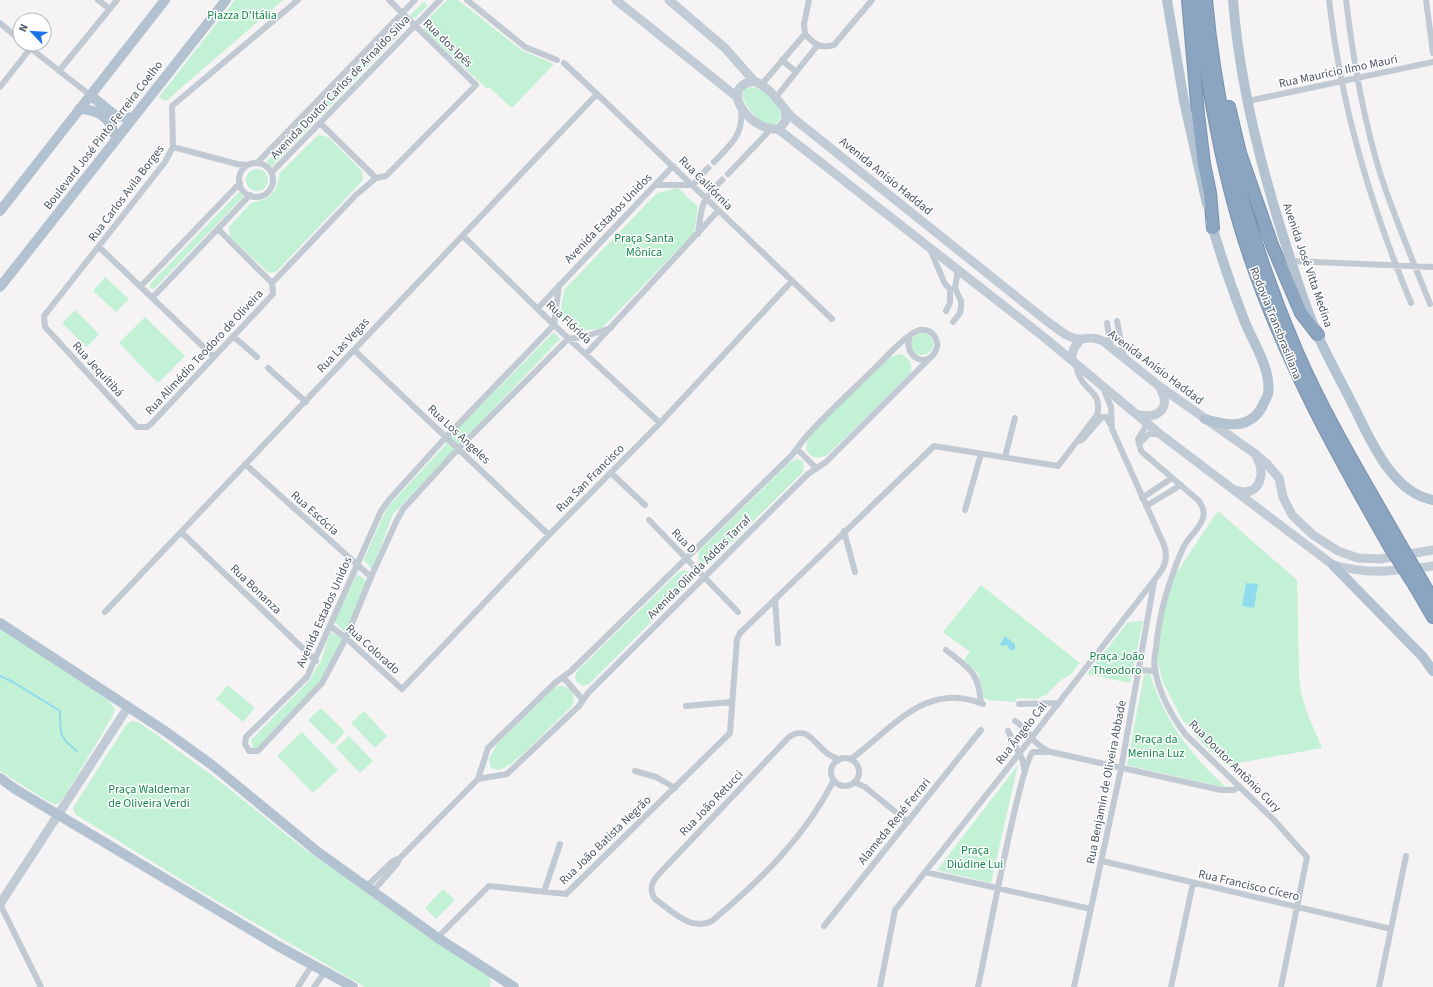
<svg xmlns="http://www.w3.org/2000/svg" width="1433" height="987" font-family="'Source Sans 3',sans-serif">
  <style>
    .green { fill: #c3f1d5 }
    .water { fill: #90daee }
    .lines { fill: none; stroke-linecap: round; stroke-linejoin: round }
    .stream { stroke: #90daee; stroke-width: 2 }
    .street-tunnel { stroke: #caccce; stroke-width: 6; stroke-dasharray: 6 3; stroke-linecap: butt }
    .highway-casing { stroke: #7690ad; stroke-width: 14 }
    .street { stroke: #c1cad2; stroke-width: 6 }
    .secondary { stroke: #c1cbd6; stroke-width: 9 }
    .primary { stroke: #b3c2d1; stroke-width: 10 }
    .highway { stroke: #8ba5c1; stroke-width: 12 }
    .highway-bridge-casing { stroke: #7690ad; stroke-width: 14; stroke-linecap: butt }
    .highway-bridge { stroke: #8ba5c1; stroke-width: 12 }
    .labels { text-anchor: middle; stroke-width: 3; stroke-linejoin: round; paint-order: stroke }
    .park-label { font-size: 12px; fill: #17864f; stroke: #fff }
    .street-label { font-size: 12px; fill: #4a5661; stroke: #fff }
  </style>
  <rect width="100%" height="100%" fill="#f5f3f3"/>
  <path class="green" d="M235,0h48l-117,101 -7,-4z
    M447,0h11l63,50 33,14 -42,44 -22,-20h-4l-62,-58 -1,-6z
    M425,1l2,5 -12,12h-4v-4z
    M399,23l5,1v5l-133,138 -3,-2 -1,-4z
    M751,87c14,2 29,16 30,30l-5,7c-14,4 -31,-17 -34,-29l3,-6z
    M318,135l10,2 34,34 1,9 -87,92 -7,1 -39,-36 -1,-10 22,-24 12,-3 7,-4 6,-7 4,-16z
    M246 180a11 11 0 1 1 22 0a11 11 0 1 1-22 0Z
    M678,188l20,19 -4,26 -92,95 -27,4 -15,-16 4,-26 93,-97z
    M241,192l2,5 -89,92 -4,-1v-4l88,-91z
    M105,277l24,22 -13,13 -23,-21z
    M75,310l24,24 -12,13 -25,-24z
    M145,317l40,39 -27,27 -39,-40z
    M554,332l6,7 -102,107 -9,-9z
    M911 344a11 11 0 1 1 22 0a11 11 0 1 1-22 0Z
    M901,354c10,4 14,14 7,23l-82,79 -9,2c-7,-2 -13,-7 -10,-15 3,-13 70,-73 83,-86z
    M447,443l8,6 -62,65 -21,56 -8,-11 23,-51z
    M796,459l5,1 3,4 -1,8 -92,91 -5,1 -6,-2 -2,-5 1,-6 91,-89z
    M1218,511l79,69 2,95 2,18 6,20 15,35 -96,17 -25,-23 -19,-23 -19,-37 -6,-23 6,-50 10,-31z
    M684,570l5,2 3,4 -2,7 -101,101 -5,2 -7,-3 -2,-6 2,-6 102,-99z
    M357,574l10,7 -22,51 -11,-10z
    M981,585l99,78 -9,11 -10,6 -14,14 -10,5 -21,-1v4l-28,-2 -4,-2 -6,-25 -14,-13 6,-8 -27,-20z
    M1143,621l-13,62 -43,-9 41,-52z
    M0,628l109,73 6,8 -4,10 -45,75 -7,9 -5,2 -54,-34z
    M330,632l13,6 -23,43 -62,68 -5,-1 -2,-8 57,-58 13,-21z
    M1150,674c14,46 41,82 77,114l-100,-23 17,-90z
    M228,685l27,23 -12,14 -27,-23z
    M558,686c13,-1 20,10 13,21l-46,45 -14,12 -12,6 -8,-2 -2,-9 9,-16 54,-53z
    M321,708l24,24 -12,13 -25,-25z
    M364,711l23,25 -12,12 -24,-25z
    M132,721l8,2 73,53 89,71 132,94 55,35 2,7 -1,4h-125l-167,-97 -123,-76 -2,-6 53,-83z
    M302,732l36,38 -25,23 -36,-37z
    M349,736l24,25 -13,12 -24,-25z
    M1018,765l-27,118 -54,-13z
    M443,889l12,11 -19,19 -11,-11z"/>
  <path class="water" d="M1246,583l12,1 -4,24 -12,-2z
    M1005,636l10,8v6h-5l-3,-5 -5,1 -2,-1z"/>
  <g class="lines">
    <path class="stream" d="M0,676l13,6 47,29c0,22 -1,27 17,40"/>
    <path class="street-tunnel" d="M706,170l8,-8
      M720,182l8,-8"/>
    <defs>
      <path id="highway" d="M1188,0l10,114 6,50 6,29 3,35
        M1196,0c12,86 25,171 53,254 35,105 86,197 141,293
        M1206,0c11,121 42,238 90,350 29,67 68,131 104,194
        M1229,107l11,46 32,92 29,68 17,22
        M1423,583l10,17
        M1415,586l18,31"/>
    </defs>
    <use href="#highway" class="highway-casing"/>
    <path class="street" d="M98,0l12,9
      M298,0l-126,106 1,41 -8,15 -121,154 1,11 92,100h10l4,-3 122,-130 -1,-11 84,-88 20,-17 10,-2 90,-91 -87,-85
      M467,0l58,47 32,13
      M1329,0c12,107 41,203 82,303
      M1346,0c7,59 17,119 35,176 14,43 32,85 49,128
      M1426,0l7,53
      M0,23l20,17
      M805,34c9,10 15,15 29,11l38,-45
      M25,44l65,51
      M782,60l14,12
      M564,63l33,31 235,225
      M59,71l58,-71
      M762,84l43,-50 -1,-10 5,-24
      M0,87l30,-38
      M777,96l40,-50
      M1248,101l185,-39
      M320,123l56,55
      M173,147l64,17 11,1
      M258,162l157,-162
      M714,162c17,-18 30,-27 27,-54
      M239 180a17 17 0 1 1 34 0a17 17 0 1 1-34 0Z
      M272,172l168,-172
      M728,174l42,-44
      M655,185h38l13,-15
      M218,229l54,54
      M698,234c4,-28 2,-32 22,-52
      M463,236l91,89 106,98
      M99,247l114,109
      M930,249l15,35 5,5v14l-4,8
      M1291,261l142,6
      M559,285l-5,40 -108,112 -57,63 -8,11 -74,166 -61,60 -1,7 4,7h9l64,-68 24,-45 25,-61 25,-55 7,-13 55,-60 110,-110 15,-2 28,-9
      M141,286l99,-103
      M152,298l98,-103
      M538,308l135,-142
      M1117,321l7,36
      M953,322l7,-9 1,-7v-5l-6,-13 3,-18
      M1107,323l4,24
      M233,336l24,21
      M354,350l195,185
      M586,354l132,-143
      M268,368l38,34
      M1148,423l-10,16 3,12 58,50c3,5 6,10 4,17 -3,11 -15,19 -20,30 -14,32 -24,65 -27,100 -1,6 -3,14 -1,21 3,22 17,48 31,66l88,85 33,37 -26,130
      M1078,441l4,-1 20,-23h4l4,7
      M1139,444l10,-10h10
      M797,449l19,19
      M1005,457l10,-39
      M245,464l126,113
      M611,473l34,32
      M1142,498l30,-20
      M1146,506l35,-21
      M965,510l16,-56
      M649,520l89,92
      M844,531l11,41
      M181,532l135,129
      M775,599l3,44
      M105,612l492,-518
      M330,626l16,12 56,51 147,-154 111,-112 132,-142
      M946,650c24,19 32,21 35,53
      M1139,670l16,1
      M563,677l20,23
      M1019,704l40,-1
      M686,706l46,-4
      M1015,721c15,9 15,21 33,30
      M1008,731l15,30 1,8
      M831 772a14 14 0 1 1 28 0a14 14 0 1 1-28 0Z
      M851,759c41,-30 75,-79 132,-55
      M635,771l21,6 19,11
      M478,779l29,-5 72,-68 9,-13 220,-219 18,-12 104,-104
      M834,780c-29,57 -73,100 -122,141 -21,11 -40,-10 -57,-22 -6,-9 -4,-16 3,-24l131,-138c18,-13 26,8 39,17 3,2 8,4 11,6
      M854,782l11,5 43,35
      M1102,861l289,68
      M925,872l166,37
      M367,886l26,-25 7,-3 78,-79 10,-31 68,-66 14,-10 220,-215c6,-6 10,-13 15,-19 23,-26 49,-49 73,-73 10,-10 27,-29 39,-34 7,-3 15,0 18,6 3,5 3,10 0,15 -9,17 -33,4 -25,-16
      M373,891l23,-26 4,-7
      M544,892l16,-48
      M0,904l41,83
      M824,926l157,-196
      M438,937l51,-51 77,8 164,-161 7,-94 3,-6 194,-187 124,20 39,-51c7,-26 -18,-23 -21,-51
      M298,987l14,-22
      M314,987l11,-15
      M880,987l15,-77 123,-155 141,-181c7,-9 9,-18 5,-29l-52,-116 -1,-22 -7,-17
      M978,987c7,-31 42,-224 55,-235h18l170,38h13l5,-4
      M1074,987l47,-218 33,-187
      M1171,987l22,-104
      M1379,987l27,-131"/>
    <path class="secondary" d="M616,0l121,97
      M669,0l56,48 29,33
      M785,110l1,10 -6,8c-24,8 -66,-40 -26,-47 19,8 25,23 39,37l255,204c9,6 21,18 33,17 9,-1 14,-2 22,2l56,45 95,67 13,11 12,14 4,19 9,18 21,20 25,16 20,7 22,1 53,-9
      M778,129l267,209 115,96 173,131c37,10 62,6 100,1
      M1071,359l3,-11 7,-9
      M1139,415c21,4 32,-8 21,-27
      M1235,490c23,9 32,-15 22,-32
      M0,904l128,-197"/>
    <path class="primary" d="M1167,0l17,101 23,103
      M1233,0c6,80 26,160 50,236 11,34 21,69 35,100 11,24 24,47 36,71 16,32 38,86 79,93
      M90,95l26,21 16,2
      M79,109c20,0 33,11 37,30
      M0,211l165,-211
      M0,287l226,-287
      M1205,419c22,7 46,11 58,-14 1,-3 4,-7 5,-11 4,-26 -17,-54 -25,-77 -12,-31 -23,-63 -32,-95
      M1333,565l90,92 10,14
      M0,623l165,108 47,34 106,87 120,86 76,49
      M0,778l15,11 263,157 75,41"/>
    <use href="#highway" class="highway"/>
    <defs>
      <path id="highway-bridge" d="M1400,544l23,39
        M1390,547l25,39"/>
    </defs>
    <use href="#highway-bridge" class="highway-bridge-casing"/>
    <use href="#highway-bridge" class="highway-bridge"/>
  </g>
  <g class="labels">
    <g class="park-label">
      <text x="242" y="19">Piazza D'Itália</text>
      <text x="644" y="242">Praça Santa<tspan x="644" dy="14">Mônica</tspan></text>
      <text x="1117" y="660">Praça João<tspan x="1117" dy="14">Theodoro</tspan></text>
      <text x="1156" y="743">Praça da<tspan x="1156" dy="14">Menina Luz</tspan></text>
      <text x="149" y="793">Praça Waldemar<tspan x="149" dy="14">de Oliveira Verdi</tspan></text>
      <text x="975" y="854">Praça<tspan x="975" dy="14">Diúdine Lui</tspan></text>
    </g>
    <g class="street-label">
      <text transform="translate(448 43) rotate(44)" y="4">Rua dos Ipês</text>
      <text transform="translate(1338 71) rotate(-12)" y="4">Rua Maurício Ilmo Mauri</text>
      <text transform="translate(340 87) rotate(-46)" y="4">Avenida Doutor Carlos de Arnaldo Silva</text>
      <text transform="translate(103 135) rotate(-52)" y="4">Boulevard José Pinto Ferreira Coelho</text>
      <text transform="translate(886 176) rotate(39)" y="4">Avenida Anísio Haddad</text>
      <text transform="translate(706 183) rotate(45)" y="4">Rua Califórnia</text>
      <text transform="translate(126 193) rotate(-53)" y="4">Rua Carlos Avila Borges</text>
      <text transform="translate(608 218) rotate(-46)" y="4">Avenida Estados Unidos</text>
      <text transform="translate(1308 265) rotate(71)" y="4">Avenida José Vitta Medina</text>
      <text transform="translate(569 322) rotate(43)" y="4">Rua Flórida</text>
      <text transform="translate(1276 323) rotate(68)" y="4">Rodovia Transbrasiliana</text>
      <text transform="translate(343 345) rotate(-47)" y="4">Rua Las Vegas</text>
      <text transform="translate(204 352) rotate(-47)" y="4">Rua Alimédio Teodoro de Oliveira</text>
      <text transform="translate(1156 367) rotate(37)" y="4">Avenida Anísio Haddad</text>
      <text transform="translate(98 369) rotate(48)" y="4">Rua Jequitibá</text>
      <text transform="translate(459 434) rotate(43)" y="4">Rua Los Angeles</text>
      <text transform="translate(590 478) rotate(-45)" y="4">Rua San Francisco</text>
      <text transform="translate(315 513) rotate(42)" y="4">Rua Escócia</text>
      <text transform="translate(684 541) rotate(46)" y="4">Rua D</text>
      <text transform="translate(699 567) rotate(-45)" y="4">Avenida Olinda Addas Tarraf</text>
      <text transform="translate(256 589) rotate(44)" y="4">Rua Bonanza</text>
      <text transform="translate(324 612) rotate(-66)" y="4">Avenida Estados Unidos</text>
      <text transform="translate(373 649) rotate(42)" y="4">Rua Colorado</text>
      <text transform="translate(1021 733) rotate(-52)" y="4">Rua Ângelo Cal</text>
      <text transform="translate(1235 766) rotate(45)" y="4">Rua Doutor Antônio Cury</text>
      <text transform="translate(1106 782) rotate(-79)" y="4">Rua Benjamin de Oliveira Abbade</text>
      <text transform="translate(711 803) rotate(-46)" y="4">Rua João Retucci</text>
      <text transform="translate(894 821) rotate(-51)" y="4">Alameda René Ferrari</text>
      <text transform="translate(605 840) rotate(-44)" y="4">Rua João Batista Negrão</text>
      <text transform="translate(1249 885) rotate(13)" y="4">Rua Francisco Cícero</text>
    </g>
  </g>
  <g transform="translate(32 32) rotate(295)"><circle r="19" fill="#ffffff" stroke="#b7bbc0"/>
  <path d="M0-3L7 15L0 10L-7 15Z" fill="#1a73e8"/>
  <text y="-6" font-size="11" font-weight="bold" text-anchor="middle" fill="#4a5661">N</text>
  </g>
</svg>
